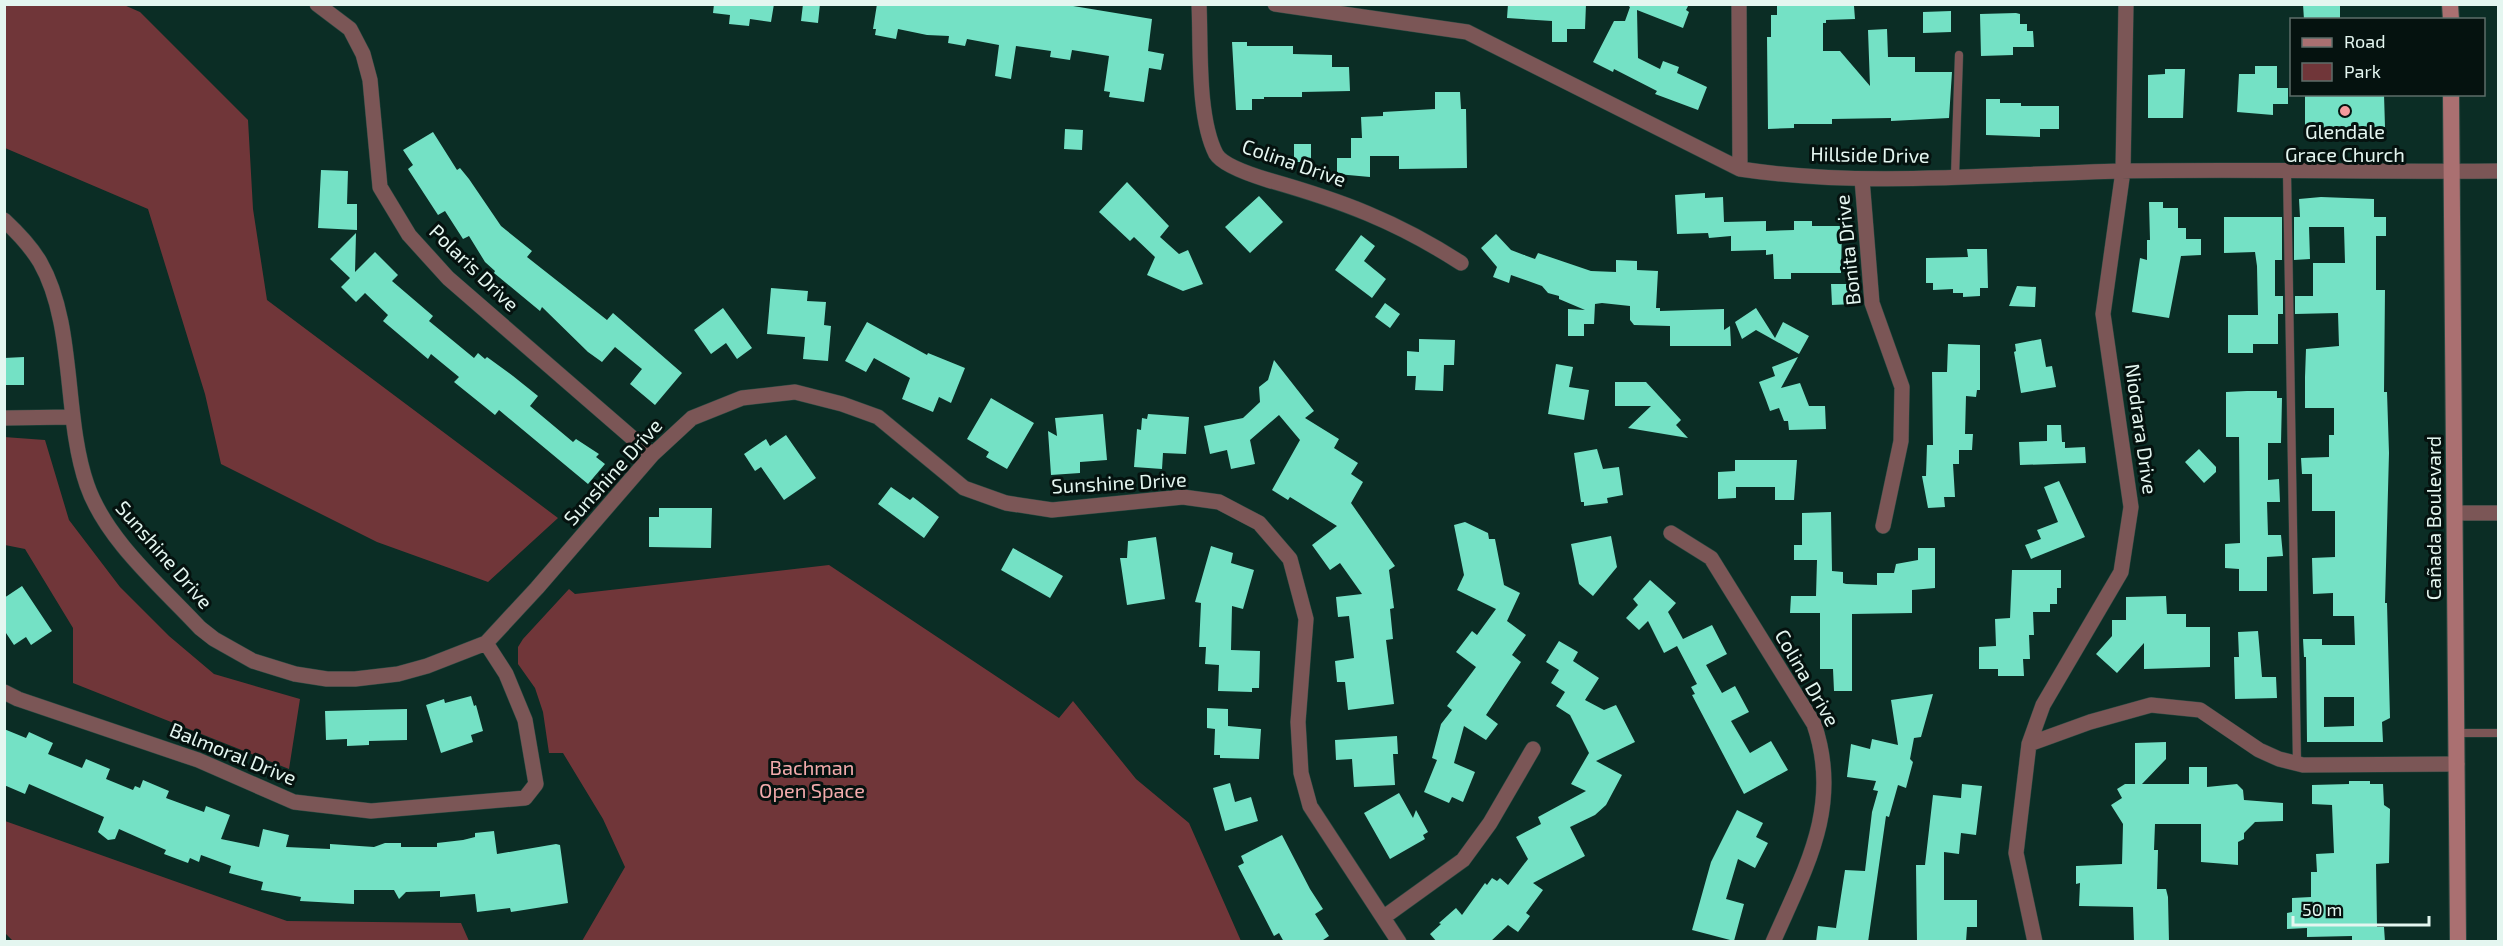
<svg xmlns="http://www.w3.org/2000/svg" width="2503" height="946" font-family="'Exo 2',sans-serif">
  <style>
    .green { fill: #703639 }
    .building { fill: #74e1c5; fill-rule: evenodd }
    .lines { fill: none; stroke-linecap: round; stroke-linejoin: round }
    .service-casing { stroke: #294941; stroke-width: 9 }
    .minor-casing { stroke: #294941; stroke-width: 16 }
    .secondary-casing { stroke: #294941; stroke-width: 18 }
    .service { stroke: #7b5656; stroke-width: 8 }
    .minor { stroke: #7b5656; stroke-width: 15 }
    .secondary { stroke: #aa7071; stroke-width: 16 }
    .poi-dot { fill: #f59b9d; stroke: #05120f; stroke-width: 2 }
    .labels { text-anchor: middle; stroke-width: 6; stroke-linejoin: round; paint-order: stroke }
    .poi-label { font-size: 20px; fill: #e4f6f0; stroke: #05120f }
    .street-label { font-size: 20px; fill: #e4f6f0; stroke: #05120f }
    .park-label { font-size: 20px; fill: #f2abac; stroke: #05120f }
  </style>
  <rect width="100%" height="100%" fill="#0b2d25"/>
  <path class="green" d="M4,5h120l16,7 108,108 5,89 14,91 291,218 -70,64 -111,-40 -156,-78 -16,-70 -57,-185 -143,-61z
    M4,437l41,3 24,80 51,67 49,49 45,38 86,25 -11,70 -216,-86v-55l-48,-79 -20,-4z
    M829,565l230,153 14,-17 63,78 53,44 52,118h-659l43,-74 -22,-48 -40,-66h-14l-6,-41 -8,-24 -17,-24v-17l5,-8 46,-50 6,5z
    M5,821l282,100 174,2 8,18h-456l-8,-8z"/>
  <path class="building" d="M714,4h60l-3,18 -21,-3 -1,7 -20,-2 1,-9 -17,-2z
    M803,4h17l-2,19 -17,-2z
    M877,4h184l91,15 -4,32 16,3 -3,16 -12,-2 -5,34 -35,-5 1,-5 -6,-1 5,-35 -37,-6 -2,10 -20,-3 1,-6 -35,-5 -5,33 -16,-3 4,-31 -32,-6 -2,7 -17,-3 1,-7 -22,-1 -29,-6 -2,10 -21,-4 1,-6h-3z
    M1508,4h78l-1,25h-18v13h-15v-21l-45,-3z
    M1626,4h63l-3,6 3,2 -6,16 -46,-18 1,48 22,11 3,-8 16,6 -2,6 30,14 -9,23 -43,-16 2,-3 -43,-22 -1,3 -20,-10 21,-41h11l5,-14z
    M2303,4h37v16h-36z
    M1777,5l77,1 1,13 -29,1v3h-3v28h17l30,35 -2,-56 19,-1 1,28h27v15h37l-3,46 -58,3v-3l-59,1v5h-38v4l-26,1 -1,-92h4v-22h6z
    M1951,11v21l-28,1v-21z
    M2016,13l4,1v10h7v7h6l1,16h-21v8l-32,1 -1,-42z
    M1232,42h15v4h46v8l39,1v12h17l1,24 -48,1v5h-38v2h-12v11h-16z
    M2255,66h22v22h11v16h-15v11l-36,-3 2,-38h16z
    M2165,69h20l-2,49h-35v-43l17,-1z
    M1435,92h25l1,17h5l1,59 -68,1v-13h-29v21l-33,-3v-16h14v-20h11l-1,-21 22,-1v-4l52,-3z
    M2305,94h79l1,33 -80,1z
    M1986,99h14v4h21v3h38v23h-19v8l-54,-2z
    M1065,129l18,1 -1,20 -18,-1z
    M433,132l24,38 3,-2 9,11 32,47 31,25 -5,6 80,63 6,-7 69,60 -27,32 -25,-21 12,-15 -27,-22 -13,15 -14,-10 -46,-45 -2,4 -46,-38 1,-2 -10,-9 -16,-26 -6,3 -18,-28 -7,4 -30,-46 5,-4 -10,-15z
    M1294,144h17v18h-17z
    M321,170l27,1 -1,33h10v26l-39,-2z
    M1127,182l42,44 -9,11 19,17 9,-4 15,34 -20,7 -36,-16 8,-18 -21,-20 -4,4 -31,-29z
    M1705,193v5l18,-1 1,25 42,-1v10l28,-1v-9h18v5h30l-1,47h-50v6h-17l-1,-25 -7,1v-5l-35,1v-15l-22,2 -1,-5 -31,1 -2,-39z
    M1259,196l24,26 -33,31 -25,-26z
    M2321,197l53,2v18h12v19h-10v54h9l-1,102h3l2,61 -4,150h2l3,115 -8,4 1,20h-76l-1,-85h-2l-1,-18h19v6h33l-1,-29h-21v-23l-20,1 -1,-36 23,-1v-46h-23v-37h-10l-1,-16 28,-1v-22h5v-27h-29v-31l1,-28 33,-3 -1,-33 -43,1v-18h18v-33h32l-1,-36h-35l1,32 -16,1v-43h6l-1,-18zM2324,697h30v29l-30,1z
    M2149,202h14v6h15v20h8v11h15v16l-20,1 -12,62 -37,-6 8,-54 7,2v-20h3z
    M2224,217h58v43h-7v36h8v18h-5v30h-25v9h-25v-38h30l-1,-49 -2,-14 -31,1z
    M356,233l-1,39 20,-20 23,23 -6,6 41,35 -4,5 45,37 4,-5 7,6 2,-2 26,19 25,20 -8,10 43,36 3,-3 23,15 -3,3 9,7 -17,20 -89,-74 -4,5 -41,-33 5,-5 -28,-23 -3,5 -45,-38 5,-6 -23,-22 -9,9 -15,-15 9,-9 -20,-19z
    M1496,234l15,16 24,9 3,-6 53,18 25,1v-12l21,1v9l21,1 -2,37h4v3l64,-2v21l6,-4 1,20h-61v-20l-36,-1 -4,-5v-14l-28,-3 -7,1 -1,20h-10v12h-16v-27l17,1 -26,-11v-3l-11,-3 -6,-7 -31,-11 -2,8 -16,-6 4,-10 -16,-19z
    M1361,235l14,11 -11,15 22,18 -14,19 -37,-28z
    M1967,249h20l1,39h-8v8l-17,1v-4h-10v-4l-20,1v-7h-7v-25l42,-1z
    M1831,284h22l1,20 -22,1z
    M2017,286l19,1 -1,20 -26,-1z
    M771,288l37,3 -1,10 19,1 -2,23 7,1 -3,35 -25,-2 2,-22 -38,-3z
    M1385,303l15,11 -10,14 -15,-11z
    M723,308l29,40 -15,11 -11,-16 -15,11 -17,-24z
    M1756,308l19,30 8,-16 26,14 -10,18 -43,-24 -14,9 -7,-17z
    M867,322l60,33 1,-2 37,15 -14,35 -12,-6 -6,15 -31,-13 8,-21 -36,-20 -8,14 -21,-11z
    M1419,339l36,1 -1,25h-10l-1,26 -28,-1 1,-14h-9v-25l12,1z
    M2041,339l5,28 6,-1 4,21 -35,6 -7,-41 2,-1 -1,-7z
    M1948,344l32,1v45h-3l-1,7 -10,-1 -1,38h8l-1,16h-13v14h-6l2,33h-11l1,10 -17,1 -6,-32h4l1,-31h6l-1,-73h15z
    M24,357v28h-20v-27z
    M1798,357l-17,31 19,-5 9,23h16l1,23 -37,1 -1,-9h-4l-5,-13 -9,3 -4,-11 -7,-18 16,-6 -3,-9z
    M1274,360l40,51 -9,7 34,21 -5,9 24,15 -7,11 12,8 -12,21 44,63 -6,4 5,38 -4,1 3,30 -7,1 8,64 -46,6 -3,-28h-8l-2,-21 19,-3 -5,-42 -11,1 -2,-20 26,-3 -22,-31 -10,7 -18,-25 25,-19 -47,-29 -2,3 -16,-10 28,-50 -21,-25 -29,25 5,24 -24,5 -4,-19 -17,4 -6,-28 39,-8 17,-16 -1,-15 9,-7z
    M1556,364l17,3 -4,20 20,3 -5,30 -36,-6z
    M1615,382h31l35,38 -5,5 12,13 -60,-10 23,-22h-36z
    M2247,391h30v7h5l-1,45h-13v37l11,-1 1,23h-13l1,33h13l2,21 -16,1v34h-28v-22l-14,-1v-24l15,-1 -1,-106h-13v-45z
    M991,398l43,25 -27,46 -21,-12 3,-5 -22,-13z
    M1103,414l4,46 -27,2v11l-29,2 -3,-44 9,5 -2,-18z
    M1148,414l41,3 -3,37 -23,-1 -1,16 -28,-2 3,-38 4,1 1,-12 5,1z
    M2047,425h14l1,17h3v6l20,-1 1,16 -66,2 -1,-23 28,-1z
    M786,435l30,43 -32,22 -23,-33 -6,4 -11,-17 22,-15 4,7z
    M1597,449l6,20 16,-2 4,28 -16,3 1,5 -24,3v-4h-3l-7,-49z
    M2199,449l17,18v5l-12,11 -19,-21z
    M1735,460h62l-3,40h-19v-13h-39v11l-18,1v-27l17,-1z
    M2059,481l26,56 -54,22 -6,-14 16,-6 -4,-9 21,-8 -14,-35z
    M891,487l19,13 3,-3 26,20 -15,21 -46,-34z
    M659,508h53l-1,40 -62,-1v-30h10z
    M1831,512l1,59 11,1v11l3,1 31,1v-12h17l2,-9 22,-4v-12h17v40l-23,2v23l-60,1v77h-18l-1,-22h-13v-56h-30l1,-17h25l1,-36h-23v-15h8v-32z
    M1465,522l23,11 1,6h6l9,46 16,8 -13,28 19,14 -14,20 9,7 -35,53 12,9 -12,16 -22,-14 -10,37 21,9 -12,30 -11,-5 -3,6 -25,-11 13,-32 -5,-2 9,-34 11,-14 -5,-4 29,-39 -20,-15 16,-21 5,4 19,-26 -39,-19 7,-15 -10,-50z
    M1611,536l6,31 -24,29 -14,-12 -8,-40z
    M1156,537l9,62 -38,6 -7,-47h7l1,-17z
    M1211,546l22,7 -2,10 23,7 -11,39 -11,-3 -1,44 29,1 -1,37h-7v4l-34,-1 1,-26 -14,-1 1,-17h-7l2,-44 -6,-1z
    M1013,548l50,28 -13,22 -49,-28z
    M2012,570h49v18h-4v16h-7v8h-17l1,23h-5l1,24h-7l1,17h-26v-7h-19v-22l17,-1 -1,-27 15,-1z
    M1650,580l26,23 -8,9 15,27 29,-14 15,29 -21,11 16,28 13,-7 14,26 -18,9 19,32 21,-12 17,29 -44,24 -52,-99 3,-1 -4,-7 6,-3 -20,-38 -13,7 -16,-32 -9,9 -13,-12 12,-13 -5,-6z
    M22,586l30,45 -21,14 -5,-8 -12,8 -10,-15v-32z
    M2166,596l1,18h19v13h24v40l-66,2v-26l-27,30 -21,-19 16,-18v-16h14v-23z
    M2258,631l4,46h14l1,21 -42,1 -1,-42h5l-1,-25z
    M1559,641l19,11 -5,9 26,17 -14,22 19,10 12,-5 19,37 -39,19 26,14 -16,30 -11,10 -25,12 15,29 -52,27 10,7 -17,23 4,3 -12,16 -10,-7 -18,17h-53l-7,-8 11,-10 -2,-1 17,-15 6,7 23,-32 2,2 5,-7 5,3 3,-3 8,7 20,-26 -12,-22 25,-13 -3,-7 48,-26 -15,-7 18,-31 -19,-38 -14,-9 9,-14 -14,-9 8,-13 -13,-8z
    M1933,694l-12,43 -7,1 -4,21 3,3 -7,26 -8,-3 -9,32 -3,-1 -18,126h-52l2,-16 18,2 9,-58 20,1 7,-59 6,-21 -5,-1 3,-9 -29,-4 4,-33 19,5 2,-10 26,6 -7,-45z
    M471,696l3,10 2,-1 7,26 -12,4 2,7 -32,11 -15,-48 18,-6 1,4z
    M1207,708l21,1v17l33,3 -2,30 -39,-1v-3h-6l1,-26 -8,-1z
    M407,709v31l-38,1v4l-22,1v-7l-21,1 -1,-29z
    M4,729l22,9 3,-6 24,11 -5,11 34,14 4,-9 24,10 -4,10 27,11 2,-4 5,2 3,-8 26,11 -3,7 38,14 2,-6 24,9 -9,24 38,8 4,-18 26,6 -3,12 44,2v-5l44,3 11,-4h16v4h36v-4l26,-3 12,-3v-4l19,-2 3,23 59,-10 4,1 8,58 -57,9 -1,-4 -33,4 -2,-18 -35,3v-6l-34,1 -7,7 -5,-9h-40v14l-54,-3 1,-4 -40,-7 2,-8 -34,-9 2,-7 -30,-11 -2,7 -9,-4 -2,5 -24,-9 2,-4 -47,-21 -4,10 -7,1 -10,-8 6,-15 -75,-33 -4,10 -21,-9z
    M1397,736l1,18h-5l2,31 -41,2 -2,-28 -16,1 -1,-20z
    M2166,742v17l-24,25h47v-17h18v20l30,-3 6,6 1,10 39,3v18l-28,1 -11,11v6l-6,3v23l-37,-3v-38h-46l-1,26h4l-1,39h9l2,8 1,45h-35l-1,-35 -54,-1 1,-23 -4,1v-18l46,-2 1,-40 -12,-19 11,-7 -5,-9 8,-5h10v-41z
    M2349,781h21v3h13l1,21 6,4 -1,54 -13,1 1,63h7l1,15h-33v-6l-45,1v-9l-20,1v-16l5,-1v-14l19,-1v-25h6l-1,-18 18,-1 -2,-48 -20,-1v-19l37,-1z
    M1230,783l5,19 16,-5 7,24 -33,10 -12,-43z
    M1962,784l20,2 -6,49 -15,-2 -2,21 -15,-2v48h33v27h-10l-1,15h-49l-1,-77h9l8,-70 28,3z
    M1399,793l14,25 3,-8 12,22 -5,3 2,4 -35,20 -26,-46z
    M1737,810l26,13 -7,14 12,6 -13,25 -17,-9 -12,40 18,5 -10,37 -42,-11 19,-68z
    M1282,835l28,54 13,20 -8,5 14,22 -9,6h-36l-5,-9 -5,3 -36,-70 6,-3 -3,-7z"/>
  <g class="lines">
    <defs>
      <path id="service" d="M2287,172l10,591
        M1955,176l4,-121
        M2456,733h42"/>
      <path id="minor" d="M317,4l33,25 13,25 7,26 10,107 29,48 39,43 204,177
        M1199,4c2,43 -2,113 17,150 7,12 39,22 52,26 74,21 128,41 193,83
        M1275,4l192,28 273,137c126,19 255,5 381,2 126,-2 252,1 377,0
        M1739,4l1,165
        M1862,179l10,124 30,84 -1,54 -18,85
        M4,220c13,12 27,27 36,42 36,63 23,154 47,223 19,55 74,101 113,143l14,11 39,22 42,13 32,5h28l43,-5 29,-8 59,-23 51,-55 115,-133 40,-37 50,-20 53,-6 47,12 36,13 86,71 42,15 46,7 131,-13 36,5 40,21 31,36 16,60 -8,103 3,51 9,33 89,136
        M4,418l68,-1
        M2455,513h43
        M1671,533l40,25 103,166c28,82 -8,143 -41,218
        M4,692l14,7 180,61 96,42 77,9 154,-13 11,-14 -11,-64 -19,-46 -20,-31
        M2029,744l61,-22 61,-17 49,5 59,40 20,9 24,6 154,-1
        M1384,917l79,-57 27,-37 43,-74
        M2035,942l-19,-89 13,-109 14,-39 78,-133 10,-65 -28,-193 20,-143 3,-167"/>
      <path id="secondary" d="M2450,4l1,16
        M2451,94l7,848"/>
    </defs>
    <use href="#service" class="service-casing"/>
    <use href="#minor" class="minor-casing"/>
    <use href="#secondary" class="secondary-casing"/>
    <use href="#service" class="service"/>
    <use href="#minor" class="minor"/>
    <use href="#secondary" class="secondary"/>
  </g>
  <circle class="poi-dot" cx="2345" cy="111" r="6"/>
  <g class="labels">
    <g class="poi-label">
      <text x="2345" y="139">Glendale<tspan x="2345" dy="23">Grace Church</tspan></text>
    </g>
    <g class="street-label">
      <text transform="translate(1870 155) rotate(1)" y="7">Hillside Drive</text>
      <text transform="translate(1294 163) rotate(19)" y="7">Colina Drive</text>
      <text transform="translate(1848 250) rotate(-96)" y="7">Bonita Drive</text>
      <text transform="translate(474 268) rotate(44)" y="7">Polaris Drive</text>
      <text transform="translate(2141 429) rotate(82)" y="7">Niodrara Drive</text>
      <text transform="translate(613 472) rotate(-48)" y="7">Sunshine Drive</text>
      <text transform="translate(1119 483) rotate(-3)" y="7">Sunshine Drive</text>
      <text transform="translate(2434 518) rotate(-90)" y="7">Cañada Boulevard</text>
      <text transform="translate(164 555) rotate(49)" y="7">Sunshine Drive</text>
      <text transform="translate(1807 678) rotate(60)" y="7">Colina Drive</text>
      <text transform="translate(233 754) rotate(22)" y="7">Balmoral Drive</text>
    </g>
    <g class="park-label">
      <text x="812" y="775">Bachman<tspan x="812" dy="23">Open Space</tspan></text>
    </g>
  </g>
  <rect width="2503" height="946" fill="none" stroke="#e4f6f0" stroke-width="12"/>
  <rect x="2290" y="18" width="195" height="78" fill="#05120f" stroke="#5e6d69" stroke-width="1.5"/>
  <rect x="2302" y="38" width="30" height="9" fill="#aa7071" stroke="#5e6d69" stroke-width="1.5"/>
  <text x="2344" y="48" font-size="18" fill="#e4f6f0">Road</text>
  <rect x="2302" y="63" width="30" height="18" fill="#703639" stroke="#5e6d69" stroke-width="1.5"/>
  <text x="2344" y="78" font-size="18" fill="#e4f6f0">Park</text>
  <path d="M2293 916v9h136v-9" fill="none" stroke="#e4f6f0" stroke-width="3"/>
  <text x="2302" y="916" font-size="18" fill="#e4f6f0" stroke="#05120f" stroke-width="4.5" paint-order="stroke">50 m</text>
</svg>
